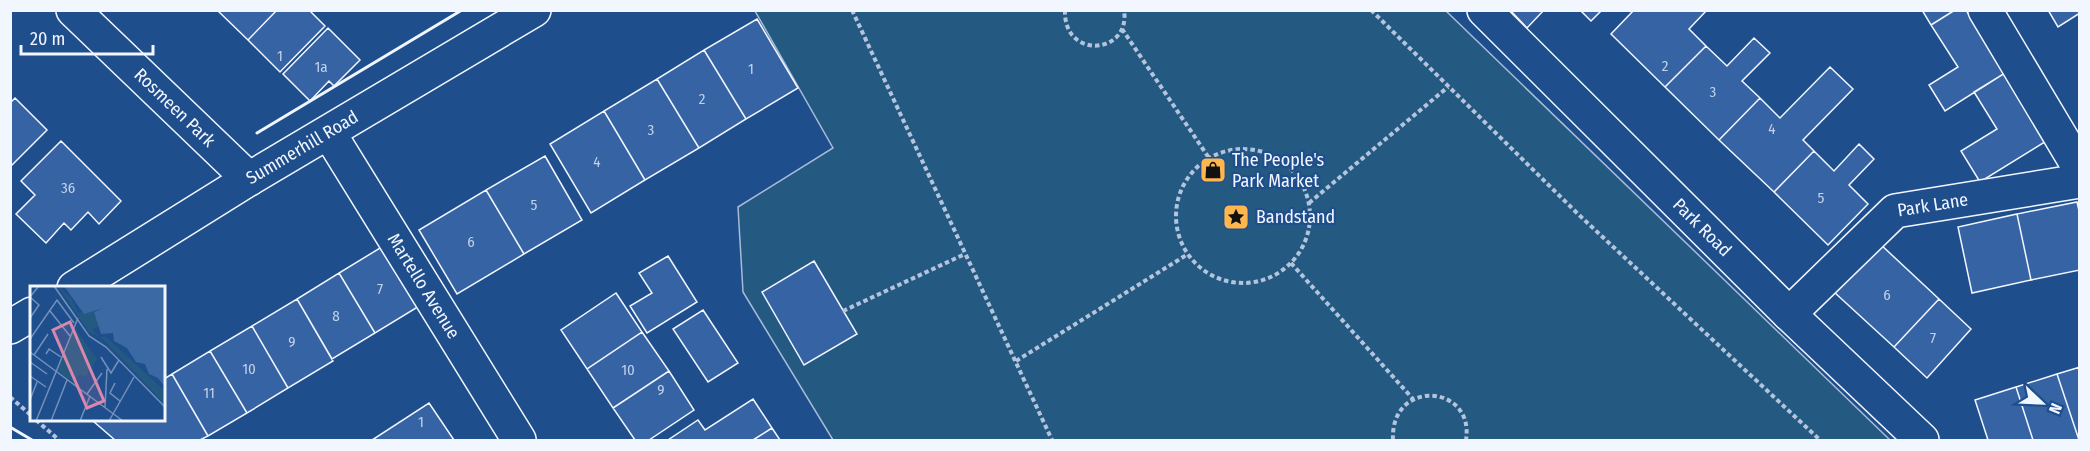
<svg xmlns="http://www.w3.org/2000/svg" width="2090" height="451" font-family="'Fira Sans Condensed',sans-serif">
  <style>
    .green { fill: #245a82; stroke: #a8bbd7; stroke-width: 1.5 }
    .building { fill: #3563a3; stroke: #f2f6ff; stroke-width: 1.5 }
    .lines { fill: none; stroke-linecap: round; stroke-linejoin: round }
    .minor-casing { stroke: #f2f6ff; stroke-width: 36 }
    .major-casing { stroke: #f2f6ff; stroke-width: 36 }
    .path { stroke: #b3c4dc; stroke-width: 4; stroke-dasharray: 4.5 3; stroke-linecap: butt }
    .minor { stroke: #1f4e8c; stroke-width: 33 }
    .major { stroke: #1f4e8c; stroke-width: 33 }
    .wall { stroke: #f2f6ff; stroke-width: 3 }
    .labels { text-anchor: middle; stroke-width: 4.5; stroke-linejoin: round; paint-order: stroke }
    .number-label { font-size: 15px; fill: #c3d1e8 }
    .street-label { font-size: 18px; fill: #f2f6ff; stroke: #1f4e8c }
    .poi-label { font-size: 18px; fill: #f2f6ff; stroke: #1f4e8c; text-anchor: start }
    .inset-road { fill: none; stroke: #7391ba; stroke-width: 1.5 }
    .view { fill: #da87ad; fill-opacity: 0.15; stroke: #da87ad; stroke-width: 3 }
    .inset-edge { fill: none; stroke: #f2f6ff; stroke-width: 3 }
  </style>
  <rect width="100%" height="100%" fill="#1f4e8c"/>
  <path class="green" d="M755,11h691l444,429h-1057l-90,-148 -5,-85 95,-59z"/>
  <path class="building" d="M217,10h60l-29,30z
    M277,10h32l16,16 -45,46 -32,-32z
    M1510,10h34l-17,18z
    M1580,10h22l-11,11z
    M1634,10h73l-18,19 17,17 -41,41 -54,-53z
    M1922,10h33l-24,15z
    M1955,10h11l39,63 -60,38 -16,-26 29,-18 -27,-42z
    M2048,10h32v3l-22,14z
    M757,19l41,69 -52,31 -42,-69z
    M328,28l32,32 -26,26 -5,-5 -19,20 -27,-27z
    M1754,38l16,15 -28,28 18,17 -41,42 -54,-53 41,-41 21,20z
    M704,50l42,69 -47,29 -42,-69z
    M1830,67l23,22 -50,51 11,11 -40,41 -55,-52 41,-42 20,20z
    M2005,73l43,67 -68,42 -19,-31 36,-22 -23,-37z
    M657,79l42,69 -54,32 -41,-69z
    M15,98l32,32 -37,37v-64z
    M604,111l41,69 -54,33 -41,-69z
    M61,141l60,60 -22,23 -11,-12 -17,18 -7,-7 -18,20 -30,-29 19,-19 -14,-14z
    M1859,144l15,15 -25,26 19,19 -40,41 -54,-53 40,-41 20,20z
    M545,156l37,64 -58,34 -38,-64z
    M486,190l38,64 -67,40 -38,-64z
    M2077,202l3,13v55l-49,10 -14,-66z
    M2017,214l14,66 -59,13 -14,-66z
    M1879,243l60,56 -45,48 -60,-55z
    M385,245l36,60 -46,28 -36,-60z
    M668,256l29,46 -50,31 -17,-27 22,-13 -13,-20z
    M814,261l43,73 -53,31 -42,-73z
    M339,273l36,60 -43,26 -35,-60z
    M616,293l26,39 -55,37 -26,-39z
    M297,299l36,62 -45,27 -36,-62z
    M1939,299l32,30 -44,49 -33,-31z
    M703,310l35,53 -30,19 -35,-53z
    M252,326l36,62 -41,25 -37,-62z
    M642,332l27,39 -56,37 -26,-39z
    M210,351l37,62 -39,23 -36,-62z
    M2080,367v73h-1l-22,-66z
    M669,371l25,39 -45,30h-14l-22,-32z
    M172,374l36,62 -8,4h-85l-22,-19 71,-1v-41z
    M2057,374l22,66h-46l-17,-53z
    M2016,387l17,53h-45l-13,-40z
    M753,399l19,29 -19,12h-85l30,-20 7,10z
    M429,403l25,37h-82z
    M772,428l8,12h-27z"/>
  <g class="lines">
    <defs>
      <g id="minor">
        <path id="s1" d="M73,10l176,169"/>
        <path d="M1985,10l95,159"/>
        <path id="s2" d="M329,133l190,307"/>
        <path id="s3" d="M1789,314l106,-103 185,-30"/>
      </g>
      <g id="major">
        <path id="s4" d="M1484,10l305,304 133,126"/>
        <path id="s5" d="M74,288l175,-109 285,-169"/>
        <path d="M10,327l22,-13"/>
      </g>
    </defs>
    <use href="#minor" class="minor-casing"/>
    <use href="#major" class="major-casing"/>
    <path class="path" d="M852,10l200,430
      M1065,10c-2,50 66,45 59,0
      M1371,10l207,204 242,226
      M1122,29l87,129
      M1176 216a67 67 0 1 1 134 0a67 67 0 1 1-134 0Z
      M1309,203l139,-116
      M1291,263l122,136
      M843,311l122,-57
      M1016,361l172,-107
      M10,397l22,19
      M36,420l23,20
      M1393,440c-3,-62 82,-56 73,0"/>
    <use href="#minor" class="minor"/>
    <use href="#major" class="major"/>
    <path class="wall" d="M257,133l205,-123
      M10,427l22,13"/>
  </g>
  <defs>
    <symbol id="shop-square" viewBox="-11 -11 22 22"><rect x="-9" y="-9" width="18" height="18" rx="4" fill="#ffb74d" stroke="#1f4e8c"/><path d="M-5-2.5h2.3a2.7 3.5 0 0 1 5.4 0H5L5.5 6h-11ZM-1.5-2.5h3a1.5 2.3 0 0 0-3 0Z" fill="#111"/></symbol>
    <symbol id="sight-square" viewBox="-11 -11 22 22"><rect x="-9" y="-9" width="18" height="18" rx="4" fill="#ffb74d" stroke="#1f4e8c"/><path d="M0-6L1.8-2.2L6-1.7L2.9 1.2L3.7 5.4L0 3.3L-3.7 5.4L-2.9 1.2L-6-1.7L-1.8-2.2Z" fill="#111"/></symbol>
  </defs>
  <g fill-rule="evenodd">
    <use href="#shop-square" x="1198" y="155" width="30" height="30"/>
    <use href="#sight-square" x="1221" y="202" width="30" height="30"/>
  </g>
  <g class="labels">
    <g class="number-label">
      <text x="280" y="61">1</text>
      <text x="1665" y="71">2</text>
      <text x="321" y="72">1a</text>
      <text x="751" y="74">1</text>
      <text x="1713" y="97">3</text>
      <text x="702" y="104">2</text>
      <text x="1772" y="134">4</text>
      <text x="651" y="135">3</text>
      <text x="597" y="167">4</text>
      <text x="68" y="193">36</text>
      <text x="1821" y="203">5</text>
      <text x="534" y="210">5</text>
      <text x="471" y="247">6</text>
      <text x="380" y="294">7</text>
      <text x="1887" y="300">6</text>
      <text x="336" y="321">8</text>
      <text x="1933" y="343">7</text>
      <text x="292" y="347">9</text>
      <text x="249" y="374">10</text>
      <text x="628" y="375">10</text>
      <text x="661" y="395">9</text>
      <text x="209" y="398">11</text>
      <text x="421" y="427">1</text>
    </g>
    <g class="street-label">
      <text dy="6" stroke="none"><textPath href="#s1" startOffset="141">Rosmeen Park</textPath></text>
      <text dy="6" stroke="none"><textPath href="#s5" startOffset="268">Summerhill Road</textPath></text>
      <text dy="6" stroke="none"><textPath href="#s3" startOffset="186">Park Lane</textPath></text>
      <text dy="6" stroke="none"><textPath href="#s4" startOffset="308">Park Road</textPath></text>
      <text dy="6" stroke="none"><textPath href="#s2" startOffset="180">Martello Avenue</textPath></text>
    </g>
    <g class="poi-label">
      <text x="1232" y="166">The People's<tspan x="1232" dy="21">Park Market</tspan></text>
      <text x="1256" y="223">Bandstand</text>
    </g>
  </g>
  <g transform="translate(30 286)">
    <rect width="135" height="135" fill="#1f4e8c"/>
    <path d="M28,0l13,12 7,15 25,-5 -9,4 7,14 -9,3 6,7 -9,-4zM44,41l23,32 -11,17 -7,-1 -6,7 -15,-11zM75,50l60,55v13l-64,-67z" fill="#245a82"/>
    <path d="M34,0h101v101l-7,-9 -9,-4 -4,-10 -9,-2 -9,-14 -13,-7 -1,-8 -12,1 -7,-22 9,-4 -19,6z" fill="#3b69a3"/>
    <path class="inset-road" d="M24,0l35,50 17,11 59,60M20,25l20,25M0,32l9,-13 -9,-8 8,-10M0,53l27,-39 17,23M0,66l93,69M16,68l3,-5 12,8M4,69l14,-21M71,71l10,16 8,-13M0,76l17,12M0,90l16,11M85,97l-5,10 10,8M57,108l15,-21M0,114l7,-18M75,121l2,-38M6,135l42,-103M21,135l16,-41M50,135l10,-25M79,135l25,-44"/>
    <path class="view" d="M40,36l34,79 -17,7 -34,-78z"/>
    <rect width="135" height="135" class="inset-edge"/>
  </g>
  <rect width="2090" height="451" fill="none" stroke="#f2f6ff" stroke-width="24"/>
  <g transform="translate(2042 403) rotate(113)" stroke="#1f4e8c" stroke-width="4.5" paint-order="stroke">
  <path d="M0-4.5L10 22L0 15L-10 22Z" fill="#f2f6ff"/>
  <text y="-9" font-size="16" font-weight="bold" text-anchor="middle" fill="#f2f6ff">N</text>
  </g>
  <path d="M21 45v9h132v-9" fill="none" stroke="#f2f6ff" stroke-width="3"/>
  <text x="30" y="45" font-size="18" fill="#f2f6ff" stroke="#1f4e8c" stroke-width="4.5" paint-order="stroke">20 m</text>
</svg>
